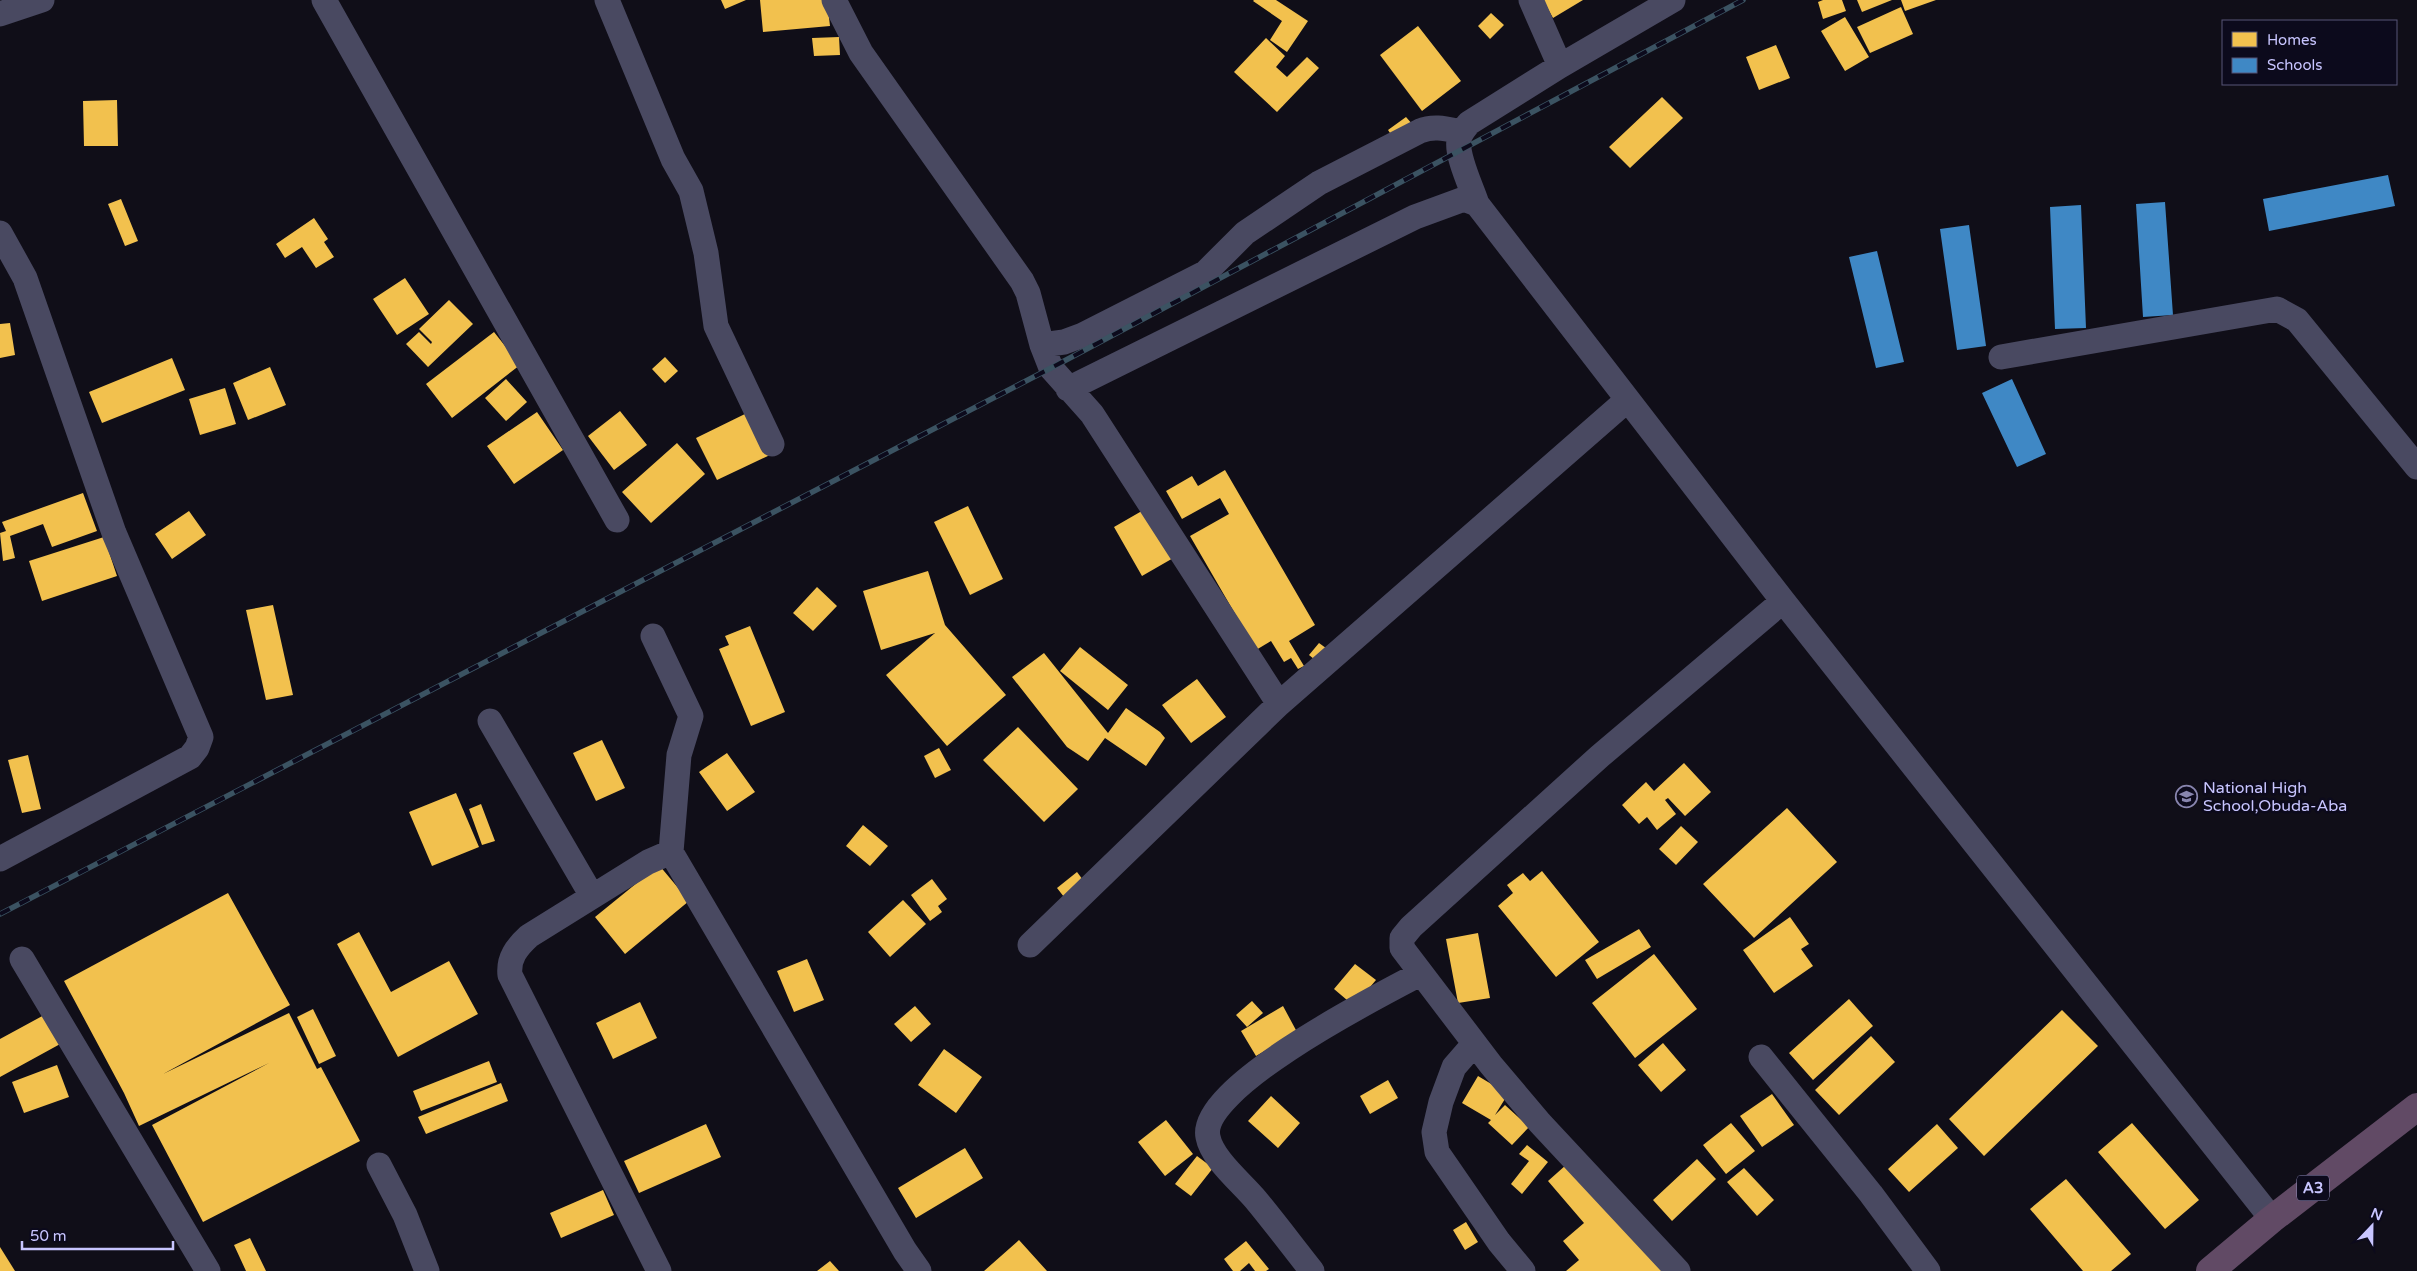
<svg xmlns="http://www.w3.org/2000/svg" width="2417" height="1271" font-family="'Varela Round',sans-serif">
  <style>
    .homes { fill: #f2c14e }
    .schools { fill: #3f88c5 }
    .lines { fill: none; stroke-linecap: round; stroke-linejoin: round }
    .minor { stroke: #494961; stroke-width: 25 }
    .highway { stroke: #614a65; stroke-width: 28 }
    .rail-casing { stroke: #3b5362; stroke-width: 5.5 }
    .rail { stroke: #0c0a1c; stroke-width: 4; stroke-dasharray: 11; stroke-linecap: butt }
    .labels { text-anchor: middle; stroke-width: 5; stroke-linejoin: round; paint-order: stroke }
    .shield { fill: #0c0a1c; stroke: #908dbb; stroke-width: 1 }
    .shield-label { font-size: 15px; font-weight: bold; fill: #c8c5ff }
    .poi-label { font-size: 16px; fill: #c8c5ff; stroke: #0c0a1c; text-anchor: start }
  </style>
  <rect width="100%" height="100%" fill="#100e18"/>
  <path class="homes" d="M721,0h25l-21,9z
    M760,0h67l3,26 -67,6z
    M1254,0h22l32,21 -21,31 -17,-12 12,-19 -29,-20z
    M1543,0h40l-30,18z
    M1823,0h19l4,11 -23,8 -5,-17z
    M1857,0h35l-30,12z
    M1901,0h35l-31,11z
    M1901,7l12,27 -43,19 -13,-26z
    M1491,13l13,12 -14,14 -12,-13z
    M1845,17l24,40 -24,14 -24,-40z
    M1418,26l43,55 -39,30 -42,-56z
    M839,37l1,18 -26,1 -2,-18z
    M1266,38l19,18 -9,11 11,10 20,-20 12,11 -42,44 -43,-40z
    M1776,45l14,33 -31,12 -13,-33z
    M1662,97l21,21 -53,50 -21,-21z
    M117,100l1,46h-34l-1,-45z
    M1406,117l7,8 -19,14 -6,-9z
    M121,199l17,42 -13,5 -17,-42z
    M314,218l14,21 -4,3 10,15 -18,11 -14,-21 -17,11 -9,-14z
    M405,278l24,36 -32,21 -24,-36z
    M449,300l24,24 -45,43 -22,-23 13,-12 12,12 1,-2 -13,-13z
    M10,323l5,32 -15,3v-34z
    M494,332l26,33 -68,53 -26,-34z
    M665,357l13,14 -13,12 -13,-14z
    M172,358l13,32 -83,33 -13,-31z
    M270,367l16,38 -38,15 -15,-37z
    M506,379l21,23 -21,19 -21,-23z
    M225,388l11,36 -36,11 -11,-36z
    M620,411l27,34 -33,25 -26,-34z
    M537,412l26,38 -49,34 -27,-38z
    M749,412l21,43 -53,25 -21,-42z
    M677,443l28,31 -54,49 -29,-31z
    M1225,470l90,155 -26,16 15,25 -6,3 -7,-11 -7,4 -13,-21 -15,9 -66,-114 39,-22 -9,-16 -38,21 -16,-28 26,-15 6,10z
    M83,493l14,38 -45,16 -9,-23 -33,12 5,22 -12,3 -3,-28 6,-2 -4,-9z
    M968,506l35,73 -33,16 -36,-73z
    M1147,508l28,49 -33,19 -28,-49z
    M189,511l17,24 -34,24 -17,-25z
    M104,537l13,39 -75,25 -13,-40z
    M928,571l17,54 61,70 -59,51 -61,-71 49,-42 -54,17 -18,-59z
    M817,587l20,19 -24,25 -20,-18z
    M273,605l20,90 -27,5 -20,-90z
    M750,626l35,86 -34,14 -32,-77 10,-4 -4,-9z
    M1319,643l11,8 -10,13 -11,-9z
    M1080,647l48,38 -20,25 -48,-39z
    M1044,653l64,80 18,-25 34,24 5,6 -19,28 -41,-28 -17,23 -21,-14 -55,-70z
    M1197,679l29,38 -35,26 -29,-38z
    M1018,727l60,62 -34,33 -61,-62z
    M602,740l23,48 -29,13 -23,-48z
    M939,748l12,22 -16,8 -11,-22z
    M727,753l28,39 -28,19 -28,-39z
    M28,755l13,54 -19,4 -14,-53z
    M1684,763l27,29 -26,24 -17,-18 -3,2 11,14 -19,16 -10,-13 -8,7 -17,-19 24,-23 8,9z
    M456,793l23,54 -47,19 -23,-54z
    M481,804l14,37 -13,4 -13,-36z
    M1787,808l50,54 -83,76 -51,-54z
    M863,825l25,21 -18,20 -24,-20z
    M1681,826l17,16 -22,23 -17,-16z
    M659,865l30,36 -64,53 -30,-37z
    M1542,871l57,71 -43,35 -58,-71 15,-13 -6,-8 16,-12 7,8z
    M1077,872l18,24 -20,15 -18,-23z
    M932,879l15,20 -9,7 4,6 -12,9 -19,-26z
    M228,893l62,112 -127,69 126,-61 28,56 4,-2 39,74 -157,81 -51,-97 117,-62 -130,63 -15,-33 -60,-112z
    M903,900l23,24 -36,33 -22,-25z
    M1790,917l19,27 -8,5 12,17 -39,27 -31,-43z
    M1639,929l12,18 -54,32 -12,-19z
    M359,932l32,60 58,-31 29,53 -80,43 -61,-113z
    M1478,933l12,65 -32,5 -12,-64z
    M1654,954l43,55 -62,49 -43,-55z
    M807,959l17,41 -30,12 -17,-41z
    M1355,964l21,16 -22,26 -20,-17z
    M1849,999l24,27 -60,54 -24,-27z
    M1252,1001l11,12 -16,14 -11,-12z
    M640,1002l17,36 -44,21 -17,-36z
    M915,1006l16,18 -20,18 -17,-18z
    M1283,1006l14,26 -41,24 -15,-25z
    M313,1009l23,47 -17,8 -22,-47z
    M2062,1010l36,36 -114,110 -35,-37z
    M46,1014l16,29 -62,34v-38z
    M1871,1036l24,26 -56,53 -24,-25z
    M1663,1043l23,27 -25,22 -23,-27z
    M944,1049l38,28 -26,36 -38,-28z
    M489,1061l8,21 -76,29 -8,-20z
    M57,1065l12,32 -45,16 -12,-31z
    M1478,1076l30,18 -13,21 10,-10 24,22 -17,18 -24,-22 3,-3 -29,-17z
    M1388,1080l10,18 -28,16 -10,-18z
    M501,1083l7,18 -82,33 -8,-17z
    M1772,1094l22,31 -32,22 -22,-31z
    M1271,1096l29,27 -22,25 -30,-27z
    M1166,1120l27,34 -28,22 -27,-34z
    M1731,1123l24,28 -29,23 -23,-29z
    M2132,1123l67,77 -34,29 -67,-77z
    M706,1124l15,33 -82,36 -15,-32z
    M1937,1124l21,24 -49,44 -21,-23z
    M1527,1145l21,17 -26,32 -11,-10 18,-23 -10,-7z
    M965,1148l18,30 -67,40 -18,-30z
    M1197,1156l16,12 -22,28 -16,-12z
    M1575,1157l98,114h-107l13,-11 -16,-19 21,-18 -36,-42z
    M1697,1159l19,20 -44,42 -19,-21z
    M1744,1168l30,32 -17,16 -30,-34z
    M2066,1179l65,75 -20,17h-28l-53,-62z
    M603,1190l11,25 -53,23 -11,-25z
    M1466,1222l12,20 -13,8 -12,-20z
    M250,1238l16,33h-20l-12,-26z
    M1019,1240l28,31h-63z
    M1246,1241l23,28 -3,2h-11l-6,-8 -9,8h-7l-9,-12z
    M0,1247l15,24h-15z
    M830,1261l9,10h-22z"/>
  <path class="schools" d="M2388,175l7,31 -126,25 -6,-32z
    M2165,202l8,113 -30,2 -7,-113z
    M2081,205l5,123 -31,1 -5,-122z
    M1969,225l17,121 -29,4 -17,-121z
    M1877,251l27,111 -28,6 -27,-111z
    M2012,379l34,75 -29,13 -35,-74z"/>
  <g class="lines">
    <path class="minor" d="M324,0l293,520
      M607,0l66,159 18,32 15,62 10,73 56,118
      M834,0l27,53 161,228 6,12 14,52 9,23 41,46 187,290
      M1531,0l29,66 -91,57c-4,5 -9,10 -10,17 -3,16 13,48 18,64l306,397 489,618
      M0,14l42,-14
      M1560,66l113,-66
      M0,233l25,45 89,255 87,204 -4,11 -7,9 -190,102
      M1042,345l22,-3 19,-7 122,-62 40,-40 74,-50 101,-52c14,-6 27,-2 42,1
      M2001,357l276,-48 20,11 120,147
      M1068,389l347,-172 49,-18 13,5
      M653,636l38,80 -12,39 -8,97 234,399 14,20
      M490,721l102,175
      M1030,945l249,-241 347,-303
      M22,959l186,312
      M1474,1044l-20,23 -13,35 -7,30 3,20 62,90 24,29
      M1761,1057l110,137 57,77
      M379,1165l26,50 22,56
      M659,1271l-149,-296c-2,-17 7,-28 19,-39l119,-74 23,-10
      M1312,1271c-19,-24 -37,-48 -56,-71 -14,-17 -44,-41 -48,-63 -11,-49 172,-142 212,-163
      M1678,1271l-138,-148 -49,-58 -89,-117v-10l9,-11 189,-171 183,-155"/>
    <path class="highway" d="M2210,1271l62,-52 145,-112"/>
    <defs>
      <path id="rail" d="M0,914l1051,-546 692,-368"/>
    </defs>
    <use href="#rail" class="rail-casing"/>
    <use href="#rail" class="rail"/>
  </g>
  <defs>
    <symbol id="school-ring" viewBox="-11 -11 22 22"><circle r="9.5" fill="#0c0a1c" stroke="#8885ae" stroke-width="1.5"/><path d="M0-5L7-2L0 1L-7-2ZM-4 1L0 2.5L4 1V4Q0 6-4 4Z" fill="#8885ae"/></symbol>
  </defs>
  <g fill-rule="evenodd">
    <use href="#school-ring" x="2174" y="784" width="25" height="25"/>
  </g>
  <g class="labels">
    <rect class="shield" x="2297" y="1175.5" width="32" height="25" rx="4"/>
    <g class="shield-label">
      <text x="2313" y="1193">A3</text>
    </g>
    <g class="poi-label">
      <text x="2203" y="793">National High<tspan x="2203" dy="18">School,Obuda-Aba</tspan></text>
    </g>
  </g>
  <rect x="2222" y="20" width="175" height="65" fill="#0c0a1c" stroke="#575577"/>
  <rect x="2232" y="32" width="25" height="15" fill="#f2c14e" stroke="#575577"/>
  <text x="2267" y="45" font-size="15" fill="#c8c5ff">Homes</text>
  <rect x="2232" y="58" width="25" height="15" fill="#3f88c5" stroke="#575577"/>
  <text x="2267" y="70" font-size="15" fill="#c8c5ff">Schools</text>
  <g transform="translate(2372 1226) rotate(22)" stroke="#0c0a1c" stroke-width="4" paint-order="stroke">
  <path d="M0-4L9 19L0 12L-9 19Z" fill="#c8c5ff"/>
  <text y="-8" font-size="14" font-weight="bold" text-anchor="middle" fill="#c8c5ff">N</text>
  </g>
  <path d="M22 1241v8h151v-8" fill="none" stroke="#c8c5ff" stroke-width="2.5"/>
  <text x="30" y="1241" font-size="15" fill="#c8c5ff" stroke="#0c0a1c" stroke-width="4" paint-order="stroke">50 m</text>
</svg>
